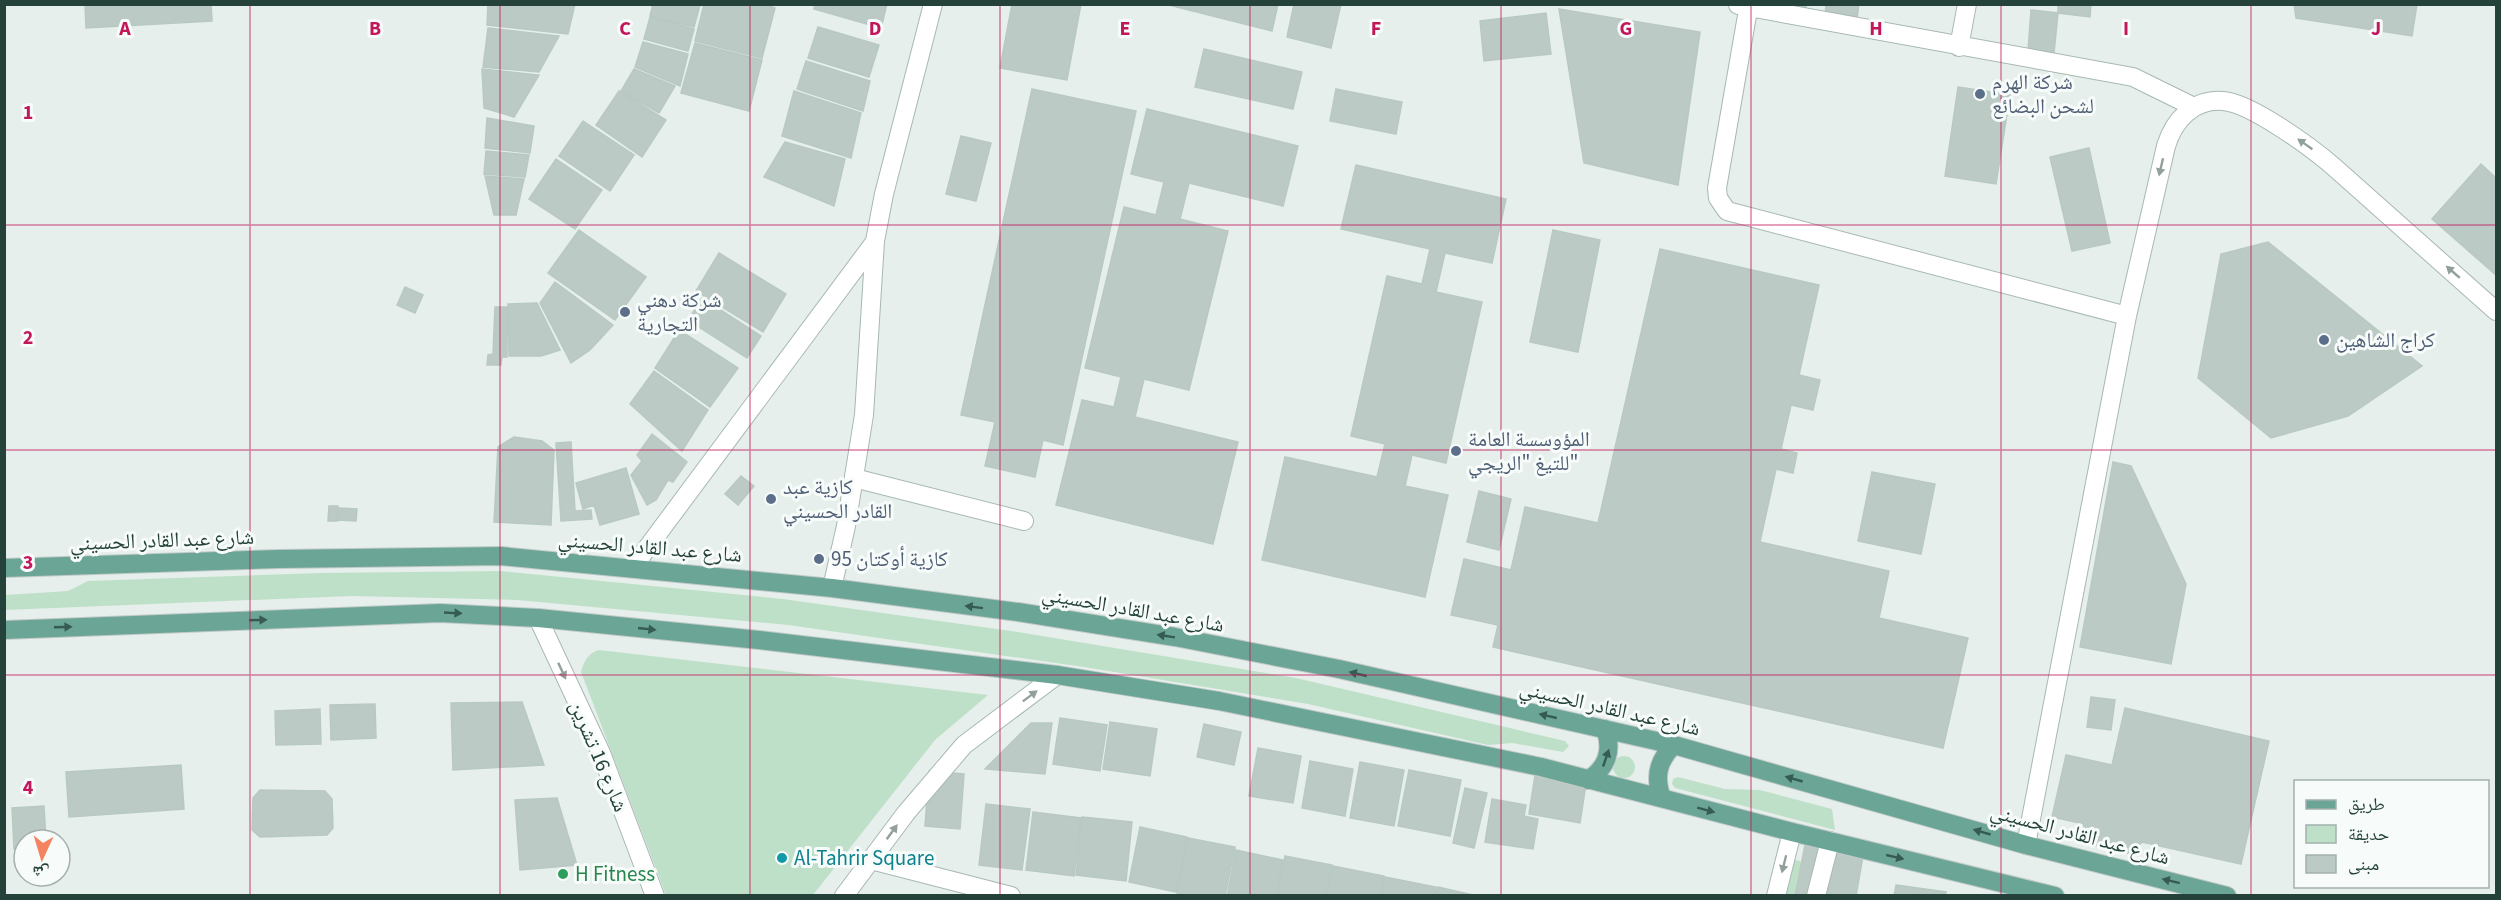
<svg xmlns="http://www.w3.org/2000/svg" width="2501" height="900" font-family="'Source Sans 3','Noto Naskh Arabic',sans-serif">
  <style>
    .green { fill: #bfe0c8 }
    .building { fill: #bbcac4; stroke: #b8c9c2; stroke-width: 1.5 }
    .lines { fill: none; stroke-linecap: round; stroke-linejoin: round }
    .minor-casing { stroke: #a8b8b2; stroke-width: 20 }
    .tertiary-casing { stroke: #a8b8b2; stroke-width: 20 }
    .primary-casing { stroke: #c2cac8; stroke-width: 20 }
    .minor { stroke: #fff; stroke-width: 18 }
    .tertiary { stroke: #fff; stroke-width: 18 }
    .primary { stroke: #6aa596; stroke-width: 18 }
    .oneway { fill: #92a09c }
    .oneway2 { fill: #365b51 }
    .grid { fill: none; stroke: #c2185b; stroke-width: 1.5; stroke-opacity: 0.55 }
    .service-dot { fill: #5c6f8a; stroke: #f7fbf9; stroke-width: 2 }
    .culture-dot { fill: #0f9aa8; stroke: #f7fbf9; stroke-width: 2 }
    .leisure-dot { fill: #2e9e5b; stroke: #f7fbf9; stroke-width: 2 }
    .labels { text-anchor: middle; stroke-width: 6; stroke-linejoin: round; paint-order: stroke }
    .service-label { font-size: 21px; fill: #4e5e75; stroke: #f7fbf9; text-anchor: start }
    .street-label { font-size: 21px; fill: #24423a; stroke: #f7fbf9 }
    .culture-label { font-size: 21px; fill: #0d838f; stroke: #f7fbf9; text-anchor: start }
    .leisure-label { font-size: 21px; fill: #27864d; stroke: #f7fbf9; text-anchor: start }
    .grid-label { font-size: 20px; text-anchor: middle; font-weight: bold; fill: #c2185b; stroke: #f7fbf9; stroke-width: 6; stroke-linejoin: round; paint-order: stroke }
  </style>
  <rect width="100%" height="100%" fill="#e6efeb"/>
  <path class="green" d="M501,571l282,28 235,33 278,46 269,63 4,5 -6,6 -51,-9 -24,2 -180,-41 -224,-37 -296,-42 -271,-25 -165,-4 -347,14v-15l63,-4 20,-10 233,-8z
    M599,650l389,45 -53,45 -122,155h-147l-85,-223c3,-11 7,-19 18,-22z
    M1613 767a11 11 0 1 1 22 0a11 11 0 1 1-22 0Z
    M1678,777l47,12 35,1 72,19 3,21 -160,-42 -3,-4 1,-5z
    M1794,860l6,1 3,6 -7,28 -15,1z"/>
  <path class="building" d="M85,4h126l1,17 -126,7z
    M488,4h87l-7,30 -81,-9z
    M653,4l47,1 -6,22 -44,-11z
    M704,4h59l12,4 -13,50 -67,-17z
    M815,4h72l-6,24 -67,-19z
    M1012,4h69l-14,76 -67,-12z
    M1165,4h113l-6,27z
    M1294,4h47l-10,44 -44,-11z
    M1786,4h20v4l-20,-2z
    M1826,4h33l-2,15 -32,-3z
    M2058,4h33l-1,13 -32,-4z
    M2294,4h123l-5,32 -116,-18z
    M1559,9l141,23 -22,153 -94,-22z
    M2031,10l27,3 -4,40 -26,-2z
    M1546,13l5,41 -67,7 -4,-40z
    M650,17l44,12 -6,22 -44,-12z
    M818,27l61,18 -10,32 -61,-19z
    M488,28l71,8 -20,36 -56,-5z
    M643,42l45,12 -8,32 -45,-19z
    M695,43l67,17 -13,51 -68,-18z
    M1204,49l98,23 -9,37 -98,-22z
    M806,61l64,20 -7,30 -66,-22z
    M482,69l57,6 -25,42 -30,-9z
    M634,69l41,17 -16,27 -38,-22z
    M1958,87l52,8 -14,89 -51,-8z
    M1032,89l104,22 -73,334 -20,-5 -8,37 -50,-11 10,-44 -34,-7z
    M1336,89l66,13 -6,32 -66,-13z
    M619,91l47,29 -24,37 -46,-32z
    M794,91l67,22 -10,45 -69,-22z
    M1147,109l151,37 -15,60 -94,-23 -9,36 48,12 -39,159 -45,-11 -9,38 103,25 -25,102 -157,-39 26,-105 32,7 7,-30 -36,-9 39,-161 32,8 8,-33 -33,-8z
    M487,118l47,8 -4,27 -45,-5z
    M583,121l51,34 -24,36 -51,-35z
    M961,136l30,7 -15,58 -30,-7z
    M785,142l60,17 -11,47 -70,-29z
    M2089,148l21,95 -38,8 -22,-94z
    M486,151l43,4 -4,22 -41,-3z
    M556,159l46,31 -27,39 -46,-30z
    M2481,164l15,14v97l-64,-56z
    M1356,165l150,34 -14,64 -47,-10 -9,39 46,10 -36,161 -34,-8 -7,31 43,9 -23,102 -163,-37 23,-103 92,20 8,-33 -34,-8 36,-160 35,8 8,-35 -89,-20z
    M485,176l39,3 -8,36h-22z
    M579,230l67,47 -31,43 -67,-47z
    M1553,230l47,10 -22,112 -48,-10z
    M2268,242l154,124 -74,50 -77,22 -73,-60 23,-124z
    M1660,249l159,36 -20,90 21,5 -7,30 -22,-5 -10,44 16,4 -4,20 -17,-4 -16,73 129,29 -10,47 89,20 -25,110 -450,-101 5,-22 -47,-10 13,-56 47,11 14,-63 73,16z
    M719,253l67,41 -23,38 -67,-41z
    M555,282l58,43 -23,25 -19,13 -31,-60z
    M405,287l18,8 -8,18 -18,-8z
    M702,298l59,38 -14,22 -59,-38z
    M537,303l23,47 -19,6h-32l-1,-52z
    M495,307h12v50h-5l-1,8h-14l1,-10 5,-1z
    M679,330l59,38 -28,39 -55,-39z
    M654,371l54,39 -26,41 -52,-47z
    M652,434l35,28 -14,20 -5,-2 -12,20 -9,5 -16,-30 11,-14 -5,-6z
    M514,437l28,4 12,9 -3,75 -57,-3 4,-75z
    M571,442l4,69 16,-1 1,9 -31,2 -5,-78z
    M2113,462l18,4 55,118 -15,80 -91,-17z
    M626,468l13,46 -39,11 -6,-20 -11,4 -7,-26z
    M1872,472l63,12 -14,70 -63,-13z
    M741,476l13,10 -16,19 -13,-11z
    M1479,491l32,8 -12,51 -32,-8z
    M329,506h9l-1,15h-9z
    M339,508l18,1 -1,12 -18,-1z
    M2091,697l24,3 -4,30 -24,-3z
    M522,702l22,63 -91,5 -2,-67z
    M375,704l1,34 -45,2 -1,-35z
    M2125,708l144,33 -28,123 -99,-22 -11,12 -51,-12 4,-18 -32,-7 14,-62 46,10z
    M320,709l1,35 -45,1 -1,-34z
    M1060,718l47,7 -7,46 -47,-7z
    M1110,722l47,7 -7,47 -47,-7z
    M1031,723h21l-7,51 -60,-5z
    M1204,724l37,8 -7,33 -37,-8z
    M1258,748l43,8 -8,47 -44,-7z
    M1310,761l43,8 -8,47 -43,-8z
    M1360,762l44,8 -10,56 -44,-8z
    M181,765l3,44 -115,8 -3,-45z
    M1409,770l52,10 -11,56 -52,-10z
    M929,771l35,3 -4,55 -35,-3z
    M1535,775l51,9 -6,39 -51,-9z
    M1465,788l22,5 -13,55 -21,-5z
    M260,790l65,1 7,8 1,29 -6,7 -67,2 -8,-7 1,-32z
    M557,798l20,67 -57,5 -5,-70z
    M1492,799l34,6 -2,11 14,3 -5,30 -48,-7z
    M986,804l44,5 -8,61 -43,-5z
    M44,806l2,34h-22v9h-10l-2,-41z
    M1033,812l48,6 -7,58 -48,-6z
    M1082,817l50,5 -6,59 -50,-6z
    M1140,827l47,10 -11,55 -47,-10z
    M1188,838l47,9 -10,49h-35l-13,-3z
    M1805,845l58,11 -7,40h-61z
    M1236,850l47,10 -7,36h-49z
    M1285,856l47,9 -6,31h-49z
    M1333,866l51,10 -4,20h-54z
    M1385,877l51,10 -1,9h-54z
    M1896,885l50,7 -1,4h-51z
    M1438,887l39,9h-41z"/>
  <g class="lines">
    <defs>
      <path id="minor" d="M1749,4l-32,184 1,10 9,13 400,105
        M1738,5l395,72 61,30
        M1959,47l8,-43
        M854,478l170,43
        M633,567l241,-324
        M832,588l14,-62 18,-111 11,-174 9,-47 49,-190
        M2026,845l101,-529 39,-170c8,-26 27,-47 57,-45 28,2 89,47 111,66l162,144
        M871,860l140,36"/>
      <path id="tertiary" d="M538,618l63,135 54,143
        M844,896l62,-83 58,-68 93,-70
        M1776,896l16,-64
        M1816,896l14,-55"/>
      <path id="primary" d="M4,568l275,-9 222,-3 331,32 186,24 157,25 164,32 335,76 352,100 201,51
        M4,630l436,-17 98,5 221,22 298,35 162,26 322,66 251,65 263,64
        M1588,780c19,-12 25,-30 17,-51
        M1662,798c-8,-21 -4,-38 12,-53"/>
    </defs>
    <use href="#minor" class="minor-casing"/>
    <use href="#tertiary" class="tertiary-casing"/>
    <use href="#primary" class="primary-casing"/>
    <use href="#minor" class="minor"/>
    <use href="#tertiary" class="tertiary"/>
    <use href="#primary" class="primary"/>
  </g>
  <defs><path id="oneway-solid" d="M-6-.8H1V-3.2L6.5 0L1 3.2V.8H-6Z" transform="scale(1.5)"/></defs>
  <g class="oneway">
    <use href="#oneway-solid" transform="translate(2305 144) rotate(-145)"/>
    <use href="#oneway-solid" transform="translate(2161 167) rotate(103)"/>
    <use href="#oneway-solid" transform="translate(2453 272) rotate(-139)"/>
    <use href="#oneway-solid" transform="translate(562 671) rotate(65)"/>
    <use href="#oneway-solid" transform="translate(1030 696) rotate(-37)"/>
    <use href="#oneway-solid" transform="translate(892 832) rotate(-54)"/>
    <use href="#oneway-solid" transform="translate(1784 864) rotate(104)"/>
  </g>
  <g class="oneway2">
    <use href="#oneway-solid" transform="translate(974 607) rotate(-173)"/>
    <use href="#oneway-solid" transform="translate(453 613) rotate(3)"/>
    <use href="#oneway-solid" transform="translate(258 620) rotate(-2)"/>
    <use href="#oneway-solid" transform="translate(63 627) rotate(-2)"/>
    <use href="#oneway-solid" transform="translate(647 629) rotate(6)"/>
    <use href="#oneway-solid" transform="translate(1166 636) rotate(-171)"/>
    <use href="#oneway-solid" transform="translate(1358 674) rotate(-167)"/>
    <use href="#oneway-solid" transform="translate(1548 716) rotate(-167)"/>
    <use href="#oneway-solid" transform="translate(1606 758) rotate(-71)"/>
    <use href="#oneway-solid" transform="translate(1794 779) rotate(-164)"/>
    <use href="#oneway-solid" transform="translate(1706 810) rotate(15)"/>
    <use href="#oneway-solid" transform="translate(1982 832) rotate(-164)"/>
    <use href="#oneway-solid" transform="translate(1895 857) rotate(13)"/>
    <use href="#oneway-solid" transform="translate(2171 881) rotate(-166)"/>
  </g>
  <path class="grid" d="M250,4v892M500,4v892M750,4v892M1000,4v892M1250,4v892M1501,4v892M1751,4v892M2001,4v892M2251,4v892M4,225h2492M4,450h2492M4,675h2492"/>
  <g class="service-dot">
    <circle cx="1980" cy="94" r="6"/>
    <circle cx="625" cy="312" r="6"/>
    <circle cx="2324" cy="340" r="6"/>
    <circle cx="1456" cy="451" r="6"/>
    <circle cx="771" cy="499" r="6"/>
    <circle cx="819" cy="559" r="6"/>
  </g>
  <circle class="culture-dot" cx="782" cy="858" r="6"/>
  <circle class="leisure-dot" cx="563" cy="874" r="6"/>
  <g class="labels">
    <g class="service-label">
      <text x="1992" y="89">شركة الهرم<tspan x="1992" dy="24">لشحن البضائع</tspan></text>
      <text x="637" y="307">شركة دهني<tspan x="637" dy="24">التجارية</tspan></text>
      <text x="2336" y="347">كراج الشاهين</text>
      <text x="1468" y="446">المؤوسسة العامة<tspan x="1468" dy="24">للتيغ "الريجي"</tspan></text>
      <text x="783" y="494">كازية عبد<tspan x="783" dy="24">القادر الحسيني</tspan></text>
      <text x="831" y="566">كازية أوكتان 95</text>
    </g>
    <g class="street-label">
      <text transform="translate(162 540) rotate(-2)" y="7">شارع عبد القادر الحسيني</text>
      <text transform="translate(650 547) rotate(5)" y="7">شارع عبد القادر الحسيني</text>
      <text transform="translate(1133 609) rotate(10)" y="7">شارع عبد القادر الحسيني</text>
      <text transform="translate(1610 708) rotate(13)" y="7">شارع عبد القادر الحسيني</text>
      <text transform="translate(599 756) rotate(67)" y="7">شارع 16 تشرين</text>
      <text transform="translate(2080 834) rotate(15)" y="7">شارع عبد القادر الحسيني</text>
    </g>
    <g class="culture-label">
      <text x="794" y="865">Al-Tahrir Square</text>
    </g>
    <g class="leisure-label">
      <text x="575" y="881">H Fitness</text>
    </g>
  </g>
  <g class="grid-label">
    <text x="125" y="35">A</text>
    <text x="375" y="35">B</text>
    <text x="625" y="35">C</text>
    <text x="875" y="35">D</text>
    <text x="1125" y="35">E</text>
    <text x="1376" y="35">F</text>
    <text x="1626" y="35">G</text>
    <text x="1876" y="35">H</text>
    <text x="2126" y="35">I</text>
    <text x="2376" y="35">J</text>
    <text x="28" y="119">1</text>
    <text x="28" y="344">2</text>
    <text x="28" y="569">3</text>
    <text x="28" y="794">4</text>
  </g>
  <rect width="2501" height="900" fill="none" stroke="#24423a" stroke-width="12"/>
  <rect x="2294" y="780" width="195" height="108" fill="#f7fbf9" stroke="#a3b1ad" stroke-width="1.5"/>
  <rect x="2306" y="800" width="30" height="9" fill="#6aa596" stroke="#a3b1ad" stroke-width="1.5"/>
  <text x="2348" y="810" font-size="18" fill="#24423a">طريق</text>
  <rect x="2306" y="825" width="30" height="18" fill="#bfe0c8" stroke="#a3b1ad" stroke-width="1.5"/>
  <text x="2348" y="840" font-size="18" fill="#24423a">حديقة</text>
  <rect x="2306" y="855" width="30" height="18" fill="#bbcac4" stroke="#a3b1ad" stroke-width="1.5"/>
  <text x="2348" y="870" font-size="18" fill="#24423a">مبنى</text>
  <g transform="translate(42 858) rotate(184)"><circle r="28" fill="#f7fbf9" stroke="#a3b1ad" stroke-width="1.5"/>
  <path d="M0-4.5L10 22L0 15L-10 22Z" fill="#f4845f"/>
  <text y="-9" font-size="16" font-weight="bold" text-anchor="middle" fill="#24423a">ش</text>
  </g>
</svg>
